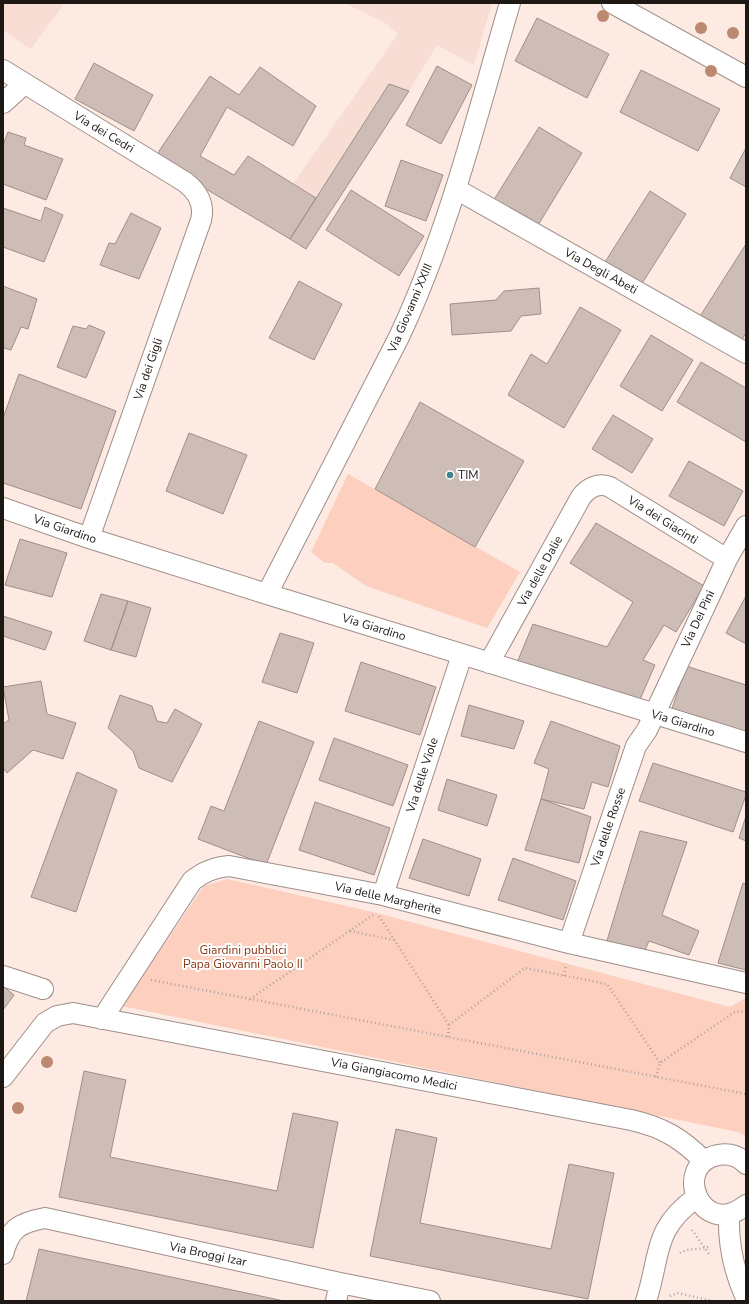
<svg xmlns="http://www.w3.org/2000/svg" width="749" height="1304" font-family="'Nunito Sans',sans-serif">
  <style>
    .built { fill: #f7ddd3 }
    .green { fill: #fccfbe }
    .building { fill: #cebdb6; stroke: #9f8f88 }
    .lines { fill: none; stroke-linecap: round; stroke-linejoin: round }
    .street-casing { stroke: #9f8e88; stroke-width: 22 }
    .path { stroke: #b0a29d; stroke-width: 2.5; stroke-dasharray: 1 3; stroke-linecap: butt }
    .street { stroke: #fff; stroke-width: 20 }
    .tree { fill: #bc8870 }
    .poi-dot { fill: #3e858e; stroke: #fff; stroke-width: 1.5 }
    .labels { text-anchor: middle; stroke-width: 4; stroke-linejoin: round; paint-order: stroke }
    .street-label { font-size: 12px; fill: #1e1815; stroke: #fff }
    .poi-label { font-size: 12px; fill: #1e1815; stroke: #fff; text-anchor: start }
    .park-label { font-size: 12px; fill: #873712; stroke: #fff }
  </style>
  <rect width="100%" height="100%" fill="#fceae3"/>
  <path class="built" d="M3,3h62l-34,46 -28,-19z
    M345,3h147l-18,62 -37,-20 -28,46 -20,-6 -73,113 -23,-14 105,-150 -11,-10z"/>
  <path class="green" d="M348,474l172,98 -33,56 -121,-42 -33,-23h-8l-14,-11z
    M227,879l150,34 353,94 16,-9v138l-8,-4 -616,-126 82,-120z"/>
  <path class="building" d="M537,18l72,36 -22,44 -72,-37z
    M94,63l59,32 -19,36 -59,-32z
    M437,66l35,19 -31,59 -35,-19z
    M260,67l56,39 -23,40 -66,-39 -27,49 34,19 14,-19 68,42 -26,41 -131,-78v-10l51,-75 29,19z
    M641,70l79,39 -22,42 -78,-39z
    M389,84l20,7 -103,158 -16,-10z
    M539,127l43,26 -47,77 -43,-27z
    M8,132l18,6 -2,7 39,14 -17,41 -43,-16v-39z
    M746,148v39l-16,-9z
    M401,160l42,15 -17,46 -41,-15z
    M351,190l73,46 -25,40 -73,-46z
    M650,191l36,23 -45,71 -36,-23z
    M45,207l18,8 -19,47 -41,-15v-39l38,13z
    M131,213l30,15 -22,51 -39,-14 9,-22 6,1z
    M746,244v89l-8,13 -41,-25z
    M299,281l43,23 -28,56 -45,-22z
    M3,286l34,13 -9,30 -7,-2 -10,23 -8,-2z
    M539,288l2,26 -20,2 -10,15 -59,4 -2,-31 46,-4 8,-9z
    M580,307l41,23 -57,98 -56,-33 23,-41 16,10z
    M89,325l16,7 -19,46 -29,-11 16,-41 13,3z
    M651,335l42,25 -31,51 -42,-25z
    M701,362l45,26v54l-69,-40z
    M19,374l97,37 -35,98 -78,-26v-65z
    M420,402l104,59 -49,86 -100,-58z
    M613,415l40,24 -21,34 -40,-24z
    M189,433l58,22 -24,59 -57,-23z
    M689,461l54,30 -19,35 -55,-30z
    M596,523l108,63 -28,46 -12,-7 -21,35 12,5 -17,39 -122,-39 17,-41 74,23 26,-45 -63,-39z
    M20,539l47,14 -15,44 -47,-12z
    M101,594l27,7 -17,49 -27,-9z
    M746,596v48l-20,-11z
    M128,601l23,7 -15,49 -25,-7z
    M3,616l49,16 -7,18 -42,-14z
    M280,633l34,10 -17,50 -35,-11z
    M361,662l75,25 -16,48 -75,-24z
    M686,666l60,19v48l-74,-24z
    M41,681l6,33 29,9 -13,36 -30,-9 -26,23 -4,-5v-44l6,-4 -6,-33z
    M120,695l32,11 5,15 10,2 8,-14 27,15 -30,58 -33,-14 -6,-17 -25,-23z
    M469,705l55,16 -10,28 -53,-13z
    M259,721l55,21 -48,123 -68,-26 13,-33 13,5z
    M551,721l69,25 -12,41 -16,-5 -8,27 -43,-10 8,-30 -15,-6z
    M334,738l74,27 -15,41 -74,-26z
    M653,763l93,29v3l-13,37 -94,-31z
    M77,772l40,18 -41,122 -45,-15z
    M447,779l50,16 -10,31 -49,-16z
    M541,799l50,18 -12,46 -54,-13z
    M315,802l75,26 -16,47 -75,-25z
    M746,816v25l-7,-3z
    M640,831l47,11 -25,73 37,16 -10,24 -40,-14 -5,11 -38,-8z
    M423,839l58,20 -12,37 -60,-18z
    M513,858l63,23 -13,39 -65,-20z
    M743,883l3,1v86l-28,-7z
    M3,986l11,9 -11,15z
    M84,1071l42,9 -16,77 167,34 16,-78 45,9 -25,126 -254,-51z
    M396,1129l41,9 -17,85 131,26 18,-85 45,9 -26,126 -218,-43z
    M39,1249l245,52h-258z"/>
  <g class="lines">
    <defs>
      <path id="street" d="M612,3l134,74
        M3,70l182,112c12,9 20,22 16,38l-112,318
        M3,103l21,-19
        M456,189l290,164
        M3,508l86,30 178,56 479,148
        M267,594l132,-257c50,-106 78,-222 111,-334
        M489,663l92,-166c7,-9 18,-15 29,-10l117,72
        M383,895l79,-240
        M569,943l67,-197 11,-16 80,-171 19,-33
        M3,976l40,13
        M102,1019l90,-138c11,-9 23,-14 37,-15l154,29 186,48 177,40
        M3,1077l42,-54 12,-7 16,-3 558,107c32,7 51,19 73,41
        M746,1164c-7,-8 -17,-11 -28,-9 -48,10 -16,86 28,50
        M729,1214c-1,29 5,58 17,84
        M3,1254c7,-26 16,-31 42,-36l295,65 90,18
        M336,1301l4,-18
        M646,1301c15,-46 6,-72 51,-104"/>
    </defs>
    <use href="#street" class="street-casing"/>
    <path class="path" d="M379,916l70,109
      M350,931l44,9
      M564,976l2,-12
      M151,980l595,114
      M250,999l123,-84
      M448,1037l1,-12 76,-57 82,16 53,79
      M656,1077l4,-14 76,-52 10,1
      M692,1230l17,24
      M680,1253c9,-6 21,-2 30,-7
      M670,1296l7,-3 36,8"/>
    <use href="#street" class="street"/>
  </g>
  <g class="tree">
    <circle cx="603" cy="16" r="6"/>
    <circle cx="701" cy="28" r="6"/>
    <circle cx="733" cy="33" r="6"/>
    <circle cx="711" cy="71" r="6"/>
    <circle cx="47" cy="1062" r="6"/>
    <circle cx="18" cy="1108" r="6"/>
  </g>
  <circle class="poi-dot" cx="450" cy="475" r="4"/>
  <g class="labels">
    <g class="street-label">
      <text transform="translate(104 132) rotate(31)" y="4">Via dei Cedri</text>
      <text transform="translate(601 271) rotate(29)" y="4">Via Degli Abeti</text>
      <text transform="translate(410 308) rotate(-67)" y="4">Via Giovanni XXIII</text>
      <text transform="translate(148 369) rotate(-71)" y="4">Via dei Gigli</text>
      <text transform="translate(663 520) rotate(32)" y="4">Via dei Giacinti</text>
      <text transform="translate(65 529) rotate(19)" y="4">Via Giardino</text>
      <text transform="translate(540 571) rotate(-61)" y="4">Via delle Dalie</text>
      <text transform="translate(698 619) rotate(-65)" y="4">Via Dei Pini</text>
      <text transform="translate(374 627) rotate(17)" y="4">Via Giardino</text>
      <text transform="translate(683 723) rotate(17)" y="4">Via Giardino</text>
      <text transform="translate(422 775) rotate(-72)" y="4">Via delle Viole</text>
      <text transform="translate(608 827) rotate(-71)" y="4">Via delle Rosse</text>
      <text transform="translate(388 898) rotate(13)" y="4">Via delle Margherite</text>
      <text transform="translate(394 1074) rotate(11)" y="4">Via Giangiacomo Medici</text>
      <text transform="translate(208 1254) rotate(12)" y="4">Via Broggi Izar</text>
    </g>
    <g class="poi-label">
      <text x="458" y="479">TIM</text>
    </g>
    <g class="park-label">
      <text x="243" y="954">Giardini pubblici<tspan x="243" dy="14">Papa Giovanni Paolo II</tspan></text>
    </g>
  </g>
  <rect width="749" height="1304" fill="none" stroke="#1e1815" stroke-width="8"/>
</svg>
